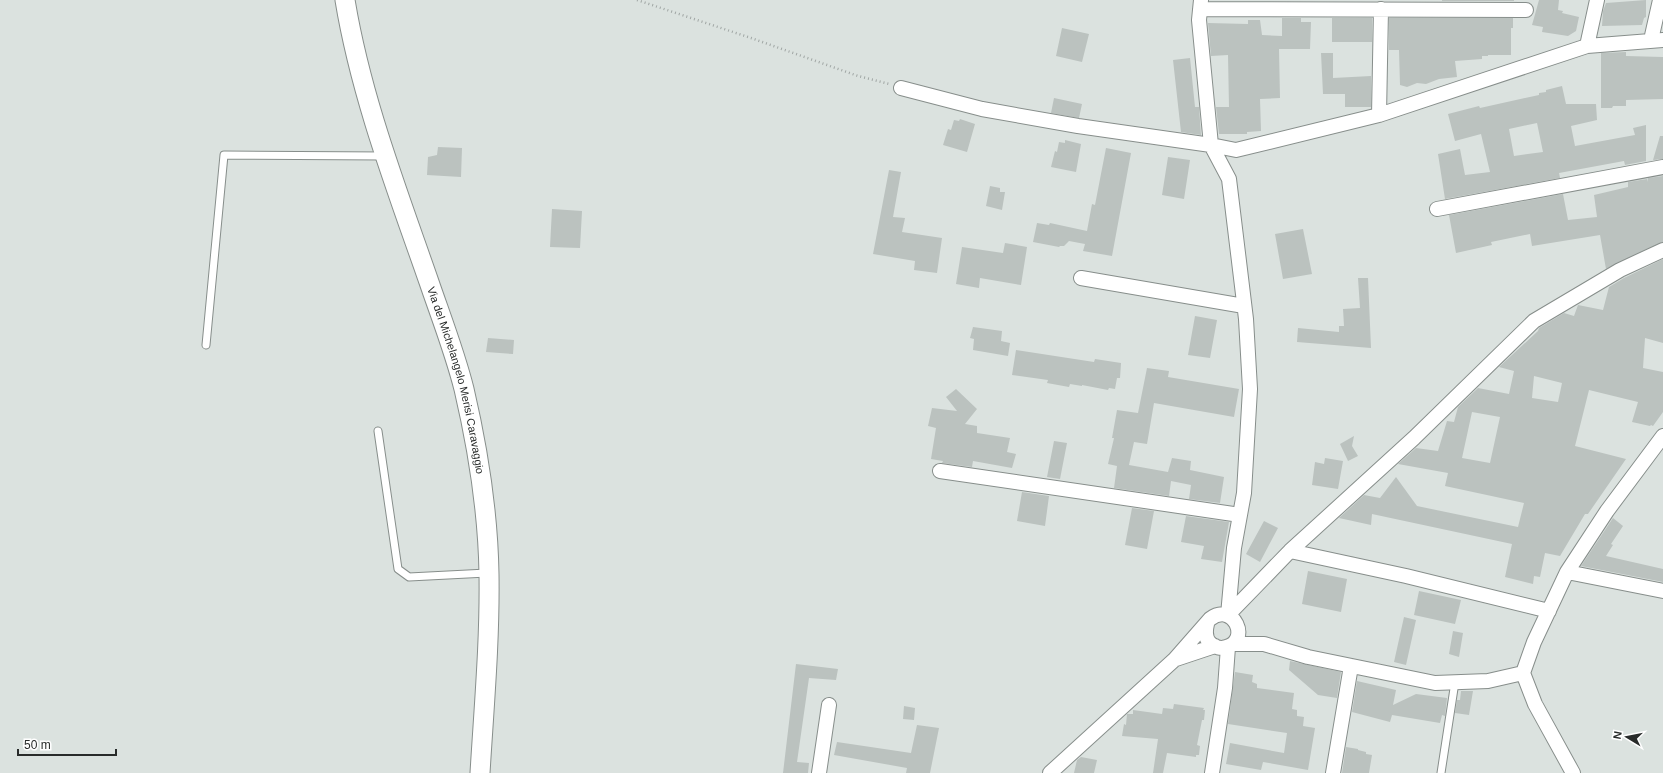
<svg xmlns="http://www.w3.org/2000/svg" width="1663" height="773" font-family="Arial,sans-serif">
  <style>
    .building { fill: #bbc2bf; fill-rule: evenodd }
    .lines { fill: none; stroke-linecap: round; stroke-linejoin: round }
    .lane-casing { stroke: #878e8b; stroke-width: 9 }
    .street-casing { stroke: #878e8b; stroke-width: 16 }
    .secondary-casing { stroke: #878e8b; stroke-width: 21 }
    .path { stroke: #a0a6a4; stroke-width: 2.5; stroke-dasharray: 1 3; stroke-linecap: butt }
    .lane { stroke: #fff; stroke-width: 7 }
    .street { stroke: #fff; stroke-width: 14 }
    .secondary { stroke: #fff; stroke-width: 19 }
    .labels { text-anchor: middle; stroke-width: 3; stroke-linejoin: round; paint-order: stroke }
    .street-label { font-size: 11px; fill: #282b2a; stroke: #fff }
  </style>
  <rect width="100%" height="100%" fill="#dbe2df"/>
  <path class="building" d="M1442,0h72v1h-72z
    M1539,0h20l-1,10 5,1 -1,2 17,4 -3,14 -8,5 -26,-4 1,-5 -11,-2z
    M1646,0v17l-2,1 -2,7 -40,1 1,-15 3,-8z
    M1282,18h19v4h10l-1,27h-31l1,49 -20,1 1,32 -14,1v2h-28l-3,-27h13l-1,-52 -17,1 -3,-33 40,1v-4h12l2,15 20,1z
    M1332,18h40v24h-40z
    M1389,18h124v10h-2v27h-23v1h-6v3l-27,2 2,16 -18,2 -13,5 -9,-1 -10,4 -7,-2 -1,-35h-10z
    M1062,28l27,6 -7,28 -26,-6z
    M1626,52v4l37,1v42l-37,1v6h-13l-1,2h-11v-55z
    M1321,53h12v25l38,-2v31h-26v-13h-22z
    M1190,58l5,49h4l2,28 -20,-3 -8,-72z
    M1562,86l4,18h30l1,16 -26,6 4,20 60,-11 -2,-7 13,-3v36l-21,4 -1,-4 -65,12 1,5 -115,21 -7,-45 22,-5 5,26 25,-3 -9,-38 -26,7 -7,-27 31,-8 1,2 59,-13v-2l7,-1v-2zM1537,123l6,29 -29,4 -5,-27z
    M1054,98l28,6 -3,14 -28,-5z
    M960,119l15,5 -8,28 -24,-7 5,-16 3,1 3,-10 5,1z
    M1660,136h3v23l-10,1z
    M1065,140l16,4 -5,28 -25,-5 4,-16 2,1 2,-10 6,1z
    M438,147l24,1 -1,29 -34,-2 1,-18 9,-2z
    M1106,148l25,5 -19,103 -29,-5 2,-7 -16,-3 -5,5h-4l-1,1 -26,-5 4,-19 12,2 1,-2 37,8 5,-27 3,1z
    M1168,157l22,3 -6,39 -22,-4z
    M889,170l12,2 -8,45 12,1 -3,14 40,6 -5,35 -23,-3 1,-9 -42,-7z
    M1663,176v66l-57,27 -6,-34 -68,11 -2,-12 -39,8 1,3 -36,8 -7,-38 114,-21 5,26 29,-3 -3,-22 34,-8v-5l19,-3v3l1,-4z
    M990,186l10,2v4h5l-3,18 -16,-4z
    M552,209l30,2 -2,37 -30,-1z
    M1303,229l9,45 -29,5 -8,-45z
    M1005,243l22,4 -6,38 -41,-7 -1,10 -23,-4 6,-37 41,6z
    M1663,259v84l-18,-5 -2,30 20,4v40l-10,14 -2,-1 -1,1 -18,-4 6,-20 -49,-12 -14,56 51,13 -38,55h-3l-25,42 -15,-3 -5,24 -6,-1 -1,8 -28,-7 7,-33 -140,-30 -1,11 -32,-7 25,-23 16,3 16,-21 21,29 101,21 6,-24 -79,-17 3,-13 -50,-9 18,-16 22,3 9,-30 7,1 4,-15 20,-19 31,6 5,-23 -15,-4 39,-36 1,-3 25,-15 10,3 4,-11 25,5 6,-23 15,-9zM1534,376l28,7 -4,19 -26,-4zM1472,412l28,5 -10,46 -28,-5z
    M1358,278h10l3,70 -74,-6 1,-14 41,4v-6h5l-1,-17 17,-1z
    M1195,316l22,4 -7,38 -22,-3z
    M973,327l29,4 -1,10 9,2 -2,13 -35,-6 1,-11 -4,-1z
    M488,338l26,2 -1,14 -27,-2z
    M1016,350l78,12 1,-3 26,4 -1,15h-3l-2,11 -6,-1 -1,2 -26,-5v1l-12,-2 -1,3 -22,-4 1,-3 -36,-5z
    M1147,368l22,3 -1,6 71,12 -5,28 -80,-14 -7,41 -13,-2 -5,23 39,7 4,-14 19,3 -1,9 34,7 -4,26 -31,-4 2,-14 -20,-4 -2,15 -55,-8 3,-22 -9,-2 6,-26h-2l5,-28 21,3z
    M956,389l21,20 -12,15 12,2v7l33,5 -3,14 9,2 -4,14 -39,-7 -1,6 -30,-4 1,-2 -12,-2 5,-31 -8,-2 4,-18 25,3 -11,-14z
    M1354,436l-2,10 6,10 -10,5 -8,-17z
    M1054,441l13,2 -7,36 -13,-2z
    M1325,458l18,3 -5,28 -26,-4 3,-23 9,2z
    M1022,492l27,4 -4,30 -28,-5z
    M1132,508l22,3 -7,38 -22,-4z
    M1186,516l43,6 -7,40 -21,-3 3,-13 -23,-4z
    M1613,518l10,8 -12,18 2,1 -7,11 57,13v13l-82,-16z
    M1264,521l14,7 -18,34 -14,-8z
    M1308,571l39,8 -6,33 -39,-8z
    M1419,591l42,9 -6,24 -41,-9z
    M1404,617l12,3 -10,45 -12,-3z
    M1453,631l10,2 -4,24 -10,-3z
    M1290,661l51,11 -4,26 -19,-3 -29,-25z
    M796,664l42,5 -2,11 -27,-2 -12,84 12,1 -1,10h-25z
    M1235,672l18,3 -1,7 5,2v4l37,5 -2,16 5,1v6l7,1 -1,9 12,2 -7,42 -45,-8 -2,8 -35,-6 4,-21 54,10 3,-20 -59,-9z
    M1357,681l39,9 -3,15 23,-11 31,4 -2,18 -3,-1 -2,8 -48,-8 -2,7 -38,-10z
    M1461,691h12l-4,24 -14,-2 2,-13h3z
    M1174,704l30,4 -1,2h2l-1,10h-2l-5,25 3,1 -1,9h-3v2l-29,-4 -4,20h-10l5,-34 -36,-3 2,-12 2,1 1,-11h6v-4l29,4 1,-6 10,1z
    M904,706l11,2 -1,12 -11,-1z
    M917,725l22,3 -9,45h-24l1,-5 -73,-13 3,-13 74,11z
    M1346,747l12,2v1l8,2v2l6,1 -3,18h-27z
    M1081,757l16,3 -3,13h-20l3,-13z"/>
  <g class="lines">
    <defs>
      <path id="lane" d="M206,345l18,-190 161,1
        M378,431l20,138 11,8 78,-4
        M1441,773l14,-91"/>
      <path id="street" d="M1201,0l-2,20 12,125 18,34 17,140 4,70 -6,104 -10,55 -6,67
        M1200,9l326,1
        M1651,40l9,-40
        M1587,46l10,-46
        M901,88l81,21 96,17 133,19 25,5 143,-35 208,-69 76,-6
        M1379,115l2,-106
        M1437,209l226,-42
        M1081,278l163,28
        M940,471l300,44
        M1290,551l116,25 143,35
        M1567,572l96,19
        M1228,615l62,-64 124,-113 120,-117 86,-51 43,-20
        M1233,644h31l44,13 127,26 53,-2 35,-8
        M1176,659l39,-13
        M819,773l10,-68
        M1050,773l124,-113 36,-41c24,-18 41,22 16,28 -5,2 -11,0 -15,-3 -6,-5 -6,-12 -4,-20
        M1212,773l13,-85 3,-41
        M1333,773l18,-107
        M1573,773l-38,-69 -12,-31 11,-31 33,-70 40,-61 56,-75"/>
      <g id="secondary">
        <path id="s1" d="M345,0c16,97 52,190 84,282 12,35 26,71 35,107 14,60 24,123 25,185 1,66 -5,133 -9,199"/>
      </g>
    </defs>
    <use href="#lane" class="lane-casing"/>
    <use href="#street" class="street-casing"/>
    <use href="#secondary" class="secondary-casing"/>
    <path class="path" d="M637,0l114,38 107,38 31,8"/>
    <use href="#lane" class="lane"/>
    <use href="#street" class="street"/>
    <use href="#secondary" class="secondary"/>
  </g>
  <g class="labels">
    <g class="street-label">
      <text dy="4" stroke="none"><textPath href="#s1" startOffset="397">Via del Michelangelo Merisi Caravaggio</textPath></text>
    </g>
  </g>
  <g transform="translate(1627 737) rotate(280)" stroke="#ffffff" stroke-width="3" paint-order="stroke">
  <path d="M0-3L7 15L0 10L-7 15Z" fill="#282b2a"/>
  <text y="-6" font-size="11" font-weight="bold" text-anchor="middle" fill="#282b2a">N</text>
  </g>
  <path d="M18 749v6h98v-6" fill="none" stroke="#282b2a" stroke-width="2"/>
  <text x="24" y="749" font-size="12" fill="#282b2a" stroke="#ffffff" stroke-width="3" paint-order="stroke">50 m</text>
</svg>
